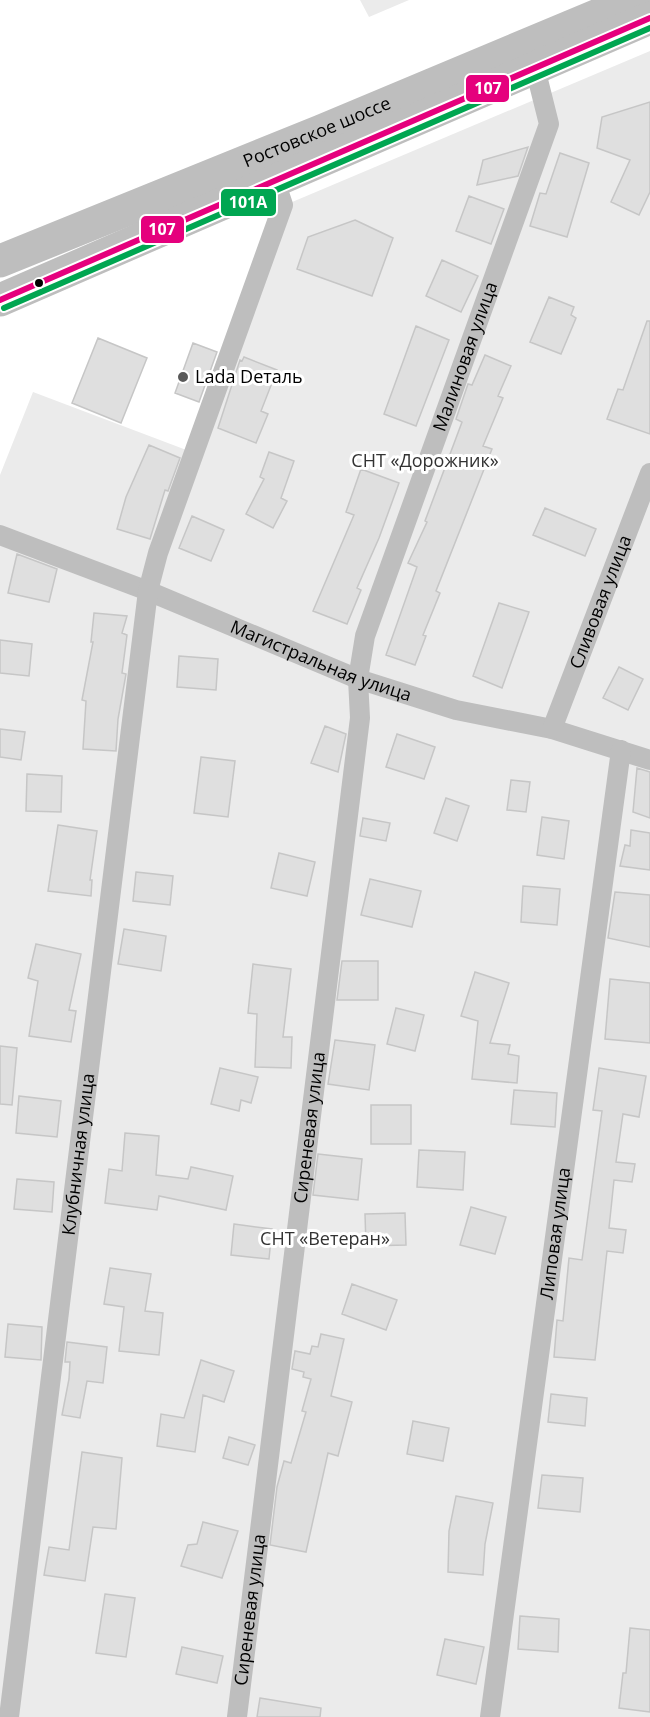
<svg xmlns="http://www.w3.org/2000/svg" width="650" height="1717" font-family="'Open Sans',sans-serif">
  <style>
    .garden { fill: #ebebeb }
    .building { fill: #dfdfdf; stroke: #c6c6c6; stroke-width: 1.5 }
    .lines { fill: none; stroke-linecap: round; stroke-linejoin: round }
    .minor { stroke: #bebebe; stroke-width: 20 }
    .trunk { stroke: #bebebe; stroke-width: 33 }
    .bus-1-casing { stroke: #fff; stroke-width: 10 }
    .bus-2-casing { stroke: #fff; stroke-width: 10 }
    .bus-1 { stroke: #e5007d; stroke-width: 6 }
    .bus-2 { stroke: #00a651; stroke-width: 6 }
    .bus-dot { fill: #000; stroke: #fff; stroke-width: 2 }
    .poi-dot { fill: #595959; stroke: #fff; stroke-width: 2 }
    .labels { text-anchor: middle; stroke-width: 6; stroke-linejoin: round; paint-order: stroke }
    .street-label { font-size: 18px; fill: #000; stroke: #fff }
    .poi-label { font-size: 18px; fill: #000; stroke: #fff; text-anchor: start }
    .park-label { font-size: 18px; fill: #323232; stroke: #fff }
    .line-badge { stroke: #fff; stroke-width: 2 }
    .badge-label { font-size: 16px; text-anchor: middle; font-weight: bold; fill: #fff }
  </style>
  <rect width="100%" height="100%" fill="#fff"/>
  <path class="garden" d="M360,0h49l-40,17z
    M650,51v1666h-650v-1242l33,-83 156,59 89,-243z"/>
  <path class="building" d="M650,102v90l-11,23 -28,-13 19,-42 -33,-12 5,-31z
    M528,147l-10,29 -41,9 6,-25z
    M560,153l29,10 -22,74 -37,-11 10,-33 6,1z
    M469,196l35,13 -13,35 -35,-13z
    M355,220l38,18 -21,58 -75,-27 11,-32z
    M442,260l36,16 -17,36 -35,-16z
    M549,297l25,10 -3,8 5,3 -15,36 -31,-12z
    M647,321h3v113l-43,-15 11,-30 5,1z
    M416,326l33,14 -33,86 -32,-12z
    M98,338l49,20 -26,65 -49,-20z
    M193,343l24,9 -18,50 -24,-9z
    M485,355l26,11 -13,30 5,2 -20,48 9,3 -56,142 4,2 -17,42 3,1 -11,29 -29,-10 31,-88 -9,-4 19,-41 -2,-1 37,-99 -6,-3 12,-35 4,1z
    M244,357l33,13 -16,41 7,3 -12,29 -38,-15 22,-68 2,1z
    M149,445l31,13 -12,33 -3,-1 -15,49 -33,-10 9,-32z
    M269,452l25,9 -13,37 6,3 -14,27 -27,-14 18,-35 -4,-2z
    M361,469l38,14 -20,55 -22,50 4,2 -14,34 -34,-13 41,-96 -8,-3z
    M545,508l51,21 -11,27 -52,-21z
    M192,516l32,14 -13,31 -32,-13z
    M17,554l40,15 -8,33 -41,-9z
    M499,603l30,9 -27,76 -29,-12z
    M94,613l33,3 -5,17 5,2 -5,38 4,1 -8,45 -2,32 -33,-2 3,-48 -4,-1 11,-58h-2z
    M0,640l32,4 -3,32 -29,-3z
    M179,656l39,3 -2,31 -39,-3z
    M619,667l24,12 -15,31 -25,-12z
    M325,726l21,8 -8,38 -27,-9z
    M0,729l25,3 -4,28 -21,-3z
    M397,734l38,13 -11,32 -38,-12z
    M201,757l34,4 -7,56 -34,-4z
    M637,768l13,4v46l-17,-6z
    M27,774l35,2 -1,36 -35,-1z
    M511,780l19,2 -4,30 -19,-2z
    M446,798l23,8 -12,35 -23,-8z
    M542,817l27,4 -5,38 -27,-4z
    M363,818l27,5 -4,18 -26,-5z
    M58,825l39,6 -7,49h2l-1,16 -43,-5z
    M631,830l19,3v37l-30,-4 5,-21 5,1z
    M279,853l36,9 -8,34 -36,-8z
    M136,872l37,4 -3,29 -37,-4z
    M370,879l51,12 -9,36 -51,-12z
    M523,886l37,3 -3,36 -36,-3z
    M615,892l35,3v52l-42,-9z
    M124,929l42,7 -5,35 -43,-7z
    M36,944l45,10 -12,56 7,1 -5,31 -42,-6 9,-55 -10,-3z
    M342,961h36v39h-41z
    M253,964l38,5 -8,68h9l-1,31 -36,-1 2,-53 -9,-1z
    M475,972l34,11 -19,60 20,2 -2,9 11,2 -2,27 -45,-4 6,-58 -17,-5z
    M610,979l40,4v60l-45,-4z
    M396,1008l28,7 -9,36 -28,-7z
    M335,1040l40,5 -6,45 -41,-6z
    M0,1046l17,2 -5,57 -12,-1z
    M220,1068l38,9 -7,26 -10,-3 -2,11 -28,-7z
    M599,1068l47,8 -7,41 -16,-3 -7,48 19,2 -3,18 -18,-2 -5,48 17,2 -3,23 -16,-2 -12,109 -41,-3 3,-37 6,1 6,-63 13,2 20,-149 -9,-1z
    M514,1090l43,3 -2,34 -44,-3z
    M19,1096l42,5 -4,36 -41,-4z
    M371,1105h40v39h-40z
    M125,1133l34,3 -3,39 32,4 3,-12 42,9 -7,34 -67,-14 -2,14 -52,-7 4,-34 13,2z
    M419,1150l46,2 -2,38 -46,-3z
    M318,1154l44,5 -4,41 -45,-5z
    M17,1179l37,3 -2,30 -38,-3z
    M471,1207l35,10 -11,37 -35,-9z
    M405,1213l1,32 -40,1 -1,-32z
    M234,1224l38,5 -3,30 -38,-4z
    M110,1268l41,6 -6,37 18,2 -4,42 -40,-4 5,-44 -20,-3z
    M352,1284l45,16 -11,30 -44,-16z
    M8,1324l34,3 -1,33 -36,-3z
    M321,1334l23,5 -13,57 21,6 -14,54 -10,-3 -22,99 -36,-7 7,-58 7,-26 7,2 15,-51 -4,-1 9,-32 -8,-2 1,-5 -12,-3 3,-18 15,3 2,-8 6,1z
    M67,1342l40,5 -4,36 -16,-2 -7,37 -18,-3 7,-36 1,-17h-5z
    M201,1360l33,11 -10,31 -21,-7 -8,57 -38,-6 4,-32 23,4z
    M551,1394l36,4 -2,28 -37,-4z
    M413,1421l36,7 -6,33 -36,-7z
    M229,1437l26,8 -7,20 -25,-7z
    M82,1452l40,6 -6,71 -23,-2 -8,54 -41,-6 5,-28 20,3z
    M542,1475l41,3 -3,34 -42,-4z
    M456,1496l37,7 -8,41 -2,31 -35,-3 1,-41z
    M203,1522l35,9 -16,47 -41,-12 7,-21 9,-1z
    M105,1594l30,4 -9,59 -30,-4z
    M520,1616l39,3 -1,33 -40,-3z
    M630,1628l20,2v82l-31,-4 4,-35h3z
    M445,1639l39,8 -8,37 -39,-9z
    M182,1647l41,9 -6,27 -41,-9z
    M260,1698l61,10 -1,9h-63z"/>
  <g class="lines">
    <g class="minor">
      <path id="s1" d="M0,535l148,56 210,88 98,31 96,19 98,31"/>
      <path id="s2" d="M552,729l98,-256"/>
      <path id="s3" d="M9,1717l139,-1126 10,-38 125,-348 -8,-24"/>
      <path id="s4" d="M237,1717l123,-999 -2,-39 7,-43 184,-512 -14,-56"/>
      <path id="s5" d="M490,1717l131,-967"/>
    </g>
    <g class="trunk">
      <path id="s6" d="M0,261l321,-130 313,-131"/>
      <path d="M0,300l650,-282"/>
    </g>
    <defs>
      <path id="bus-1" d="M0,300l650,-282"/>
      <path id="bus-2" d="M4,308l646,-280"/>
    </defs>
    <use href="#bus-1" class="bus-1-casing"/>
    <use href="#bus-2" class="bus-2-casing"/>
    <use href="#bus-1" class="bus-1"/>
    <use href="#bus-2" class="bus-2"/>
  </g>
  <circle class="bus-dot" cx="39" cy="283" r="5"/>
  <circle class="poi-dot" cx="183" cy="377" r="6"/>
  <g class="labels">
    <g class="street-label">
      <text dy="6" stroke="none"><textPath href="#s6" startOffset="342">Ростовское шоссе</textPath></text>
      <text dy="6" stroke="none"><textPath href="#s4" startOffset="1386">Малиновая улица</textPath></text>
      <text dy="6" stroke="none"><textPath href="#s2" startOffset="136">Сливовая улица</textPath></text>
      <text dy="6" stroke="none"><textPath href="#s1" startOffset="345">Магистральная улица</textPath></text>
      <text dy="6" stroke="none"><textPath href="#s4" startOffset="594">Сиреневая улица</textPath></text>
      <text dy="6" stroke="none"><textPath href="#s3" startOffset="567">Клубничная улица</textPath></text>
      <text dy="6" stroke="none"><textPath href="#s5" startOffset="488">Липовая улица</textPath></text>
      <text dy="6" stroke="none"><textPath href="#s4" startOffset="108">Сиреневая улица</textPath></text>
    </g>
    <g class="poi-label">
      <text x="195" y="383">Lada Dеталь</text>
    </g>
    <g class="park-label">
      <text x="425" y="467">СНТ «Дорожник»</text>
      <text x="325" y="1245">СНТ «Ветеран»</text>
    </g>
  </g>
  <g class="line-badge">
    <rect x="465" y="74" width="45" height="29" rx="6" fill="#e5007d"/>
    <rect x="220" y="188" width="57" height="29" rx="6" fill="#00a651"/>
    <rect x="140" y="215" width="45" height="29" rx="6" fill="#e5007d"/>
  </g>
  <g class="badge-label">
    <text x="488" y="94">107</text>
    <text x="248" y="208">101А</text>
    <text x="162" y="235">107</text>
  </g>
</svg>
